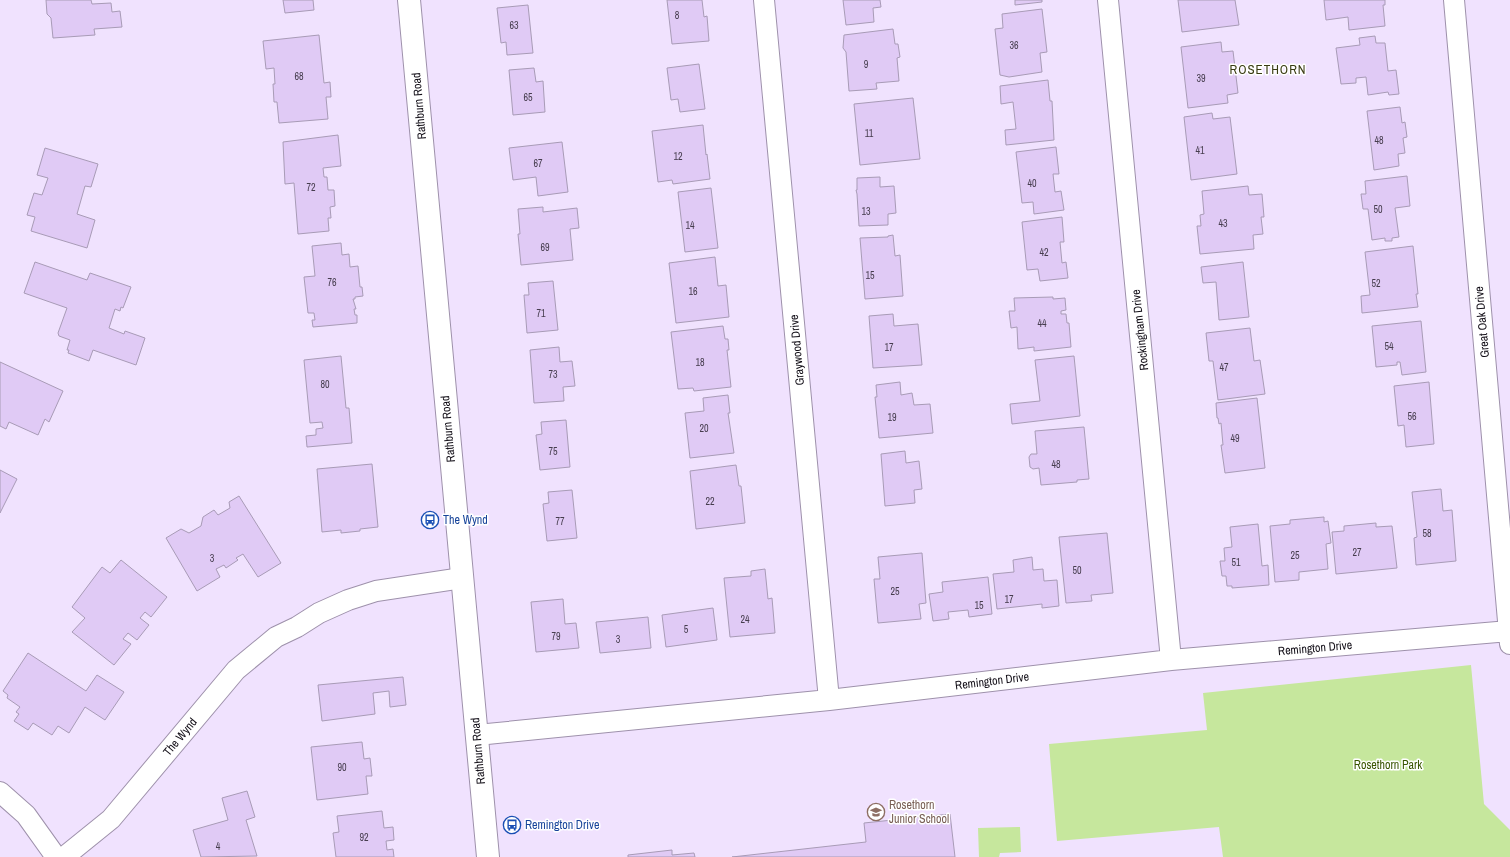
<svg xmlns="http://www.w3.org/2000/svg" width="1510" height="857" font-family="'Archivo Narrow',sans-serif">
  <style>
    .green { fill: #c6e79d }
    .building { fill: #e0caf5; stroke: #a89bb6 }
    .lines { fill: none; stroke-linecap: round; stroke-linejoin: round }
    .street-casing { stroke: #9e91ab; stroke-width: 22 }
    .secondary-casing { stroke: #9e91ab; stroke-width: 24 }
    .street { stroke: #fff; stroke-width: 20 }
    .secondary { stroke: #fff; stroke-width: 22 }
    .labels { text-anchor: middle; stroke-width: 3; stroke-linejoin: round; paint-order: stroke }
    .number-label { font-size: 10px; fill: #463d4e }
    .street-label { font-size: 12px; fill: #120e17; stroke: #fff }
    .transit-label { font-size: 12px; fill: #164399; stroke: #fff; text-anchor: start }
    .park-label { font-size: 12px; fill: #395500; stroke: #fff }
    .education-label { font-size: 12px; fill: #785e54; stroke: #fff; text-anchor: start }
    .neighbourhood-label { font-size: 13px; letter-spacing: 1px; fill: #393b12; stroke: #fff }
  </style>
  <rect width="100%" height="100%" fill="#f0e2fe"/>
  <path class="green" d="M1471,665l13,139 26,26v27h-287l-4,-30 -162,14 -8,-97 158,-14 -4,-37z
    M1020,827l1,25 -21,1 -1,4h-20l-1,-29z"/>
  <path class="building" d="M46,0h45l1,4 19,-1 1,9 8,-1 2,16 -28,2 1,6 -42,3 -2,-20 -4,-4z
    M283,0h30l1,10 -29,3z
    M667,0h35l2,17 3,-1 2,25 -37,3z
    M843,0h37l1,7 -8,1 1,14 -28,3z
    M1015,0h27v2l-27,3z
    M1178,0h57l4,25 -57,7z
    M1324,0h61v5h-2l2,21 -36,4 -1,-13 -22,3z
    M528,5l5,48 -26,2 -1,-13 -5,1 -4,-35z
    M1042,9l5,43 -7,1 2,19 -33,5 -9,-2 -5,-46 8,-1 -1,-14z
    M893,29l2,15h3l2,13 -3,1 2,23 -23,2 1,6 -28,2 -3,-39 -3,-4 1,-13z
    M319,35l5,48 6,-1 1,15h-5l2,22 -49,4 -2,-21h-3l-1,-18h2l-1,-16 -8,1 -3,-28z
    M1375,36l1,7h9l3,28 8,-1 3,24 -10,1 -1,-3 -20,3 -2,-18 -10,1v5l-15,1 -5,-36 24,-3 -1,-7z
    M1221,42l1,10 11,-1 5,42 -11,2 1,8 -40,5 -7,-61z
    M699,64l6,45 -25,3 -2,-13 -7,1 -4,-32z
    M534,68l2,14 7,-1 2,31 -32,3 -4,-45z
    M1048,80l2,21h2l2,39 -48,5 -1,-15 11,-1 -3,-27 -12,2 -1,-18z
    M913,98l7,61 -60,6 -6,-61z
    M1400,107l2,16 3,-1 2,15 -4,1 2,15 -7,1 1,12 -25,4 -7,-59z
    M1212,113l1,6 17,-2 7,57 -46,6 -7,-63z
    M703,125l3,30 1,-1 3,25 -37,5 -1,-4 -14,2 -6,-51z
    M338,135l3,31 -18,2 1,9h3l1,13h6l1,16 -5,1 1,11h-3l1,13 -31,3 -4,-51 -9,1 -2,-42z
    M562,142l6,50 -30,4 -2,-19 -23,3 -4,-32z
    M1056,147l3,27h-6l2,18 6,-1 3,19 -30,4 -1,-12 -11,1 -6,-51z
    M45,148l53,16 -7,23 -6,-1 -8,28 18,6 -8,28 -56,-17 4,-14 -8,-2 7,-22 8,2 6,-17 -11,-3z
    M1407,176l3,30 -15,2 4,29 -7,1v3h-7v-3l-13,2 -4,-31h-5l-2,-15h5l-1,-13z
    M880,177v10l14,-1 2,27 -8,1v11l-29,1 -2,-32 -1,-4h1v-12z
    M1248,186l1,9 13,-1 2,23h-3l2,17 -10,1 1,14 -54,5 -3,-28h4l-1,-11 4,-1 -2,-23z
    M711,188l7,60 -33,4 -7,-60z
    M543,207v5l34,-4 2,20 -9,1 3,31 -52,5 -3,-31h2l-2,-25z
    M1062,217l2,25h-4l2,21 4,-1 2,16 -28,3 -2,-12 -11,1 -5,-48z
    M893,235l2,21 5,-1 3,41 -38,3 -5,-61 28,-1v-1z
    M341,243l1,12 7,-1 1,13 8,-1 2,21h2l1,9 -8,1v2h-2l3,10h-2l1,6h2v8l-44,4 -1,-7h3l-1,-7h-6l-4,-36 11,-1 -3,-30z
    M1413,246l5,48h-2l2,13 -56,6 -1,-17 9,-1 -5,-43z
    M715,257l3,29 8,-1 3,32 -53,6 -7,-60z
    M35,262l52,18 3,-7 41,14 -8,21 -2,-1 -1,4 -5,-2 -6,19 15,6 1,-3 20,7 -9,27 -43,-15 -4,11 -21,-8 1,-3h-2l3,-10 -11,-4 -1,-3 9,-25 -43,-15z
    M1243,262l6,55 -30,3 -3,-38 -13,1 -2,-16z
    M553,281l5,49 -31,3 -3,-38h5l-1,-12z
    M1053,297v2l12,-1 1,12 -5,1v3h5l1,9h2l2,24 -37,4v-4l-16,2 -1,-22 -6,1 -2,-17h6l-1,-13z
    M893,314l1,12 24,-2 4,41 -49,3 -4,-52z
    M1421,321l5,51 -24,3 -2,-13h-3v3l-21,2 -4,-41z
    M723,326l2,13h3l1,11h-2l4,37 -37,4 -1,-3 -15,1 -7,-57z
    M1250,328l4,33 6,-1 5,34 -47,6 -5,-39h-4l-3,-28z
    M559,347l1,15 12,-1 3,25 -12,1 1,14 -30,2 -4,-53z
    M341,356l5,52h3l3,35 -45,4 -1,-11 10,-1v-6l7,-1 -1,-6 -12,1 -6,-63z
    M1074,356l6,60 -68,8 -2,-20 30,-3 -5,-41z
    M0,362l63,29 -14,31 -4,-3 -7,16 -29,-13 -3,7 -6,-3z
    M900,382l1,13 11,-2 2,12 16,-1 3,29 -54,5 -4,-41h2l-1,-12z
    M1429,382l5,62 -28,3 -2,-22 -6,1 -4,-40z
    M728,395l2,18h-2l6,40 -44,5 -5,-45 19,-2 -1,-13z
    M1257,398l8,70 -40,5 -4,-28h2l-2,-22 -2,1 -1,-6h-1l-1,-15z
    M566,420l4,47 -30,3 -4,-35 6,-1 -1,-12z
    M1084,427l5,52 -12,1v2l-36,3 -2,-17 -6,1 -3,-2 -1,-10 2,-3h6l-2,-23z
    M905,451l1,12 13,-2 3,28 -8,1 1,13 -30,3 -4,-52z
    M372,464l6,63 -18,2v2l-19,2v-3l-19,2 -5,-63z
    M736,465l3,21h2l4,37 -49,6 -6,-58z
    M0,470l17,9 -17,34z
    M1441,489l2,22 9,-1 4,51 -40,4 -2,-27 3,-1 -5,-45z
    M572,490l5,48 -30,3 -4,-37 6,-1 -1,-11z
    M239,496l42,67 -23,14 -15,-23 -7,4 2,2 -12,8 -2,-3 -8,4 4,8 -23,14 -31,-53 15,-9 8,4 12,-7 2,-9 11,-7 4,5 12,-7 -1,-6z
    M1324,517v5l4,-1 3,22 -5,1 2,25 -29,3v8l-24,2 -5,-56 20,-2v-4z
    M1376,523v4l16,-1 5,42 -61,6 -4,-42 12,-1v-5z
    M1258,524l4,42 6,-1 1,20 -37,3v-2h-5l-1,-10h-4l-2,-15h5l-1,-13 8,-1 -2,-20z
    M1107,533l6,60 -22,2 1,6 -26,2 -7,-66z
    M922,553l4,50 -7,1 2,15 -43,4 -4,-44h6l-2,-22z
    M1032,557l1,13 10,-1 1,12 13,-1 2,26 -17,2v-4l-45,5 -4,-35 21,-2 -1,-12z
    M121,560l46,37 -16,20 -6,-5 -5,6 9,7 -12,15 -9,-7 -5,6 8,5 -17,21 -42,-33 13,-14 -13,-11 30,-40 8,6z
    M765,569l3,30 4,-1 3,35 -45,4 -6,-59 27,-2v-5z
    M988,577l4,37 -23,3 -1,-7 -20,2 1,7 -16,2 -4,-27 14,-2 -1,-10z
    M563,599l2,25 11,-1 3,25 -43,4 -5,-50z
    M713,608l4,32 -51,7 -4,-32z
    M648,617l3,31 -51,5 -4,-31z
    M28,653l58,38 11,-16 27,17 -19,28 -20,-13 -16,26 -11,-7 -6,9 -19,-12 -5,7 -14,-9 5,-7 -3,-2 4,-5 -13,-9 1,-3 -5,-4z
    M403,677l3,28 -16,2 -1,-16 -16,2 2,21 -53,7 -4,-36z
    M362,742l2,17 6,-1 2,18h-6l2,18 -51,6 -6,-53z
    M247,791l8,26 -9,3 11,36 -56,1 -8,-27 35,-10 -6,-22z
    M382,811l2,17 9,-1 1,13 -8,1 1,9 6,-1 1,8h-58l-3,-24 6,-1 -2,-16z
    M950,814l5,43h-223l134,-15 -2,-19z
    M672,850v5l22,-2 1,4h-67v-2z"/>
  <g class="lines">
    <defs>
      <path id="street" d="M764,0l65,700
        M1108,0l63,660
        M1454,0l56,644
        M477,735l352,-35 342,-40 338,-29
        M0,792l26,23 30,42
        M64,857l47,-38 125,-149 40,-33 21,-10 22,-14 29,-13 28,-9 86,-13"/>
      <path id="secondary" d="M409,0l79,857"/>
    </defs>
    <use href="#street" class="street-casing"/>
    <use href="#secondary" class="secondary-casing"/>
    <use href="#street" class="street"/>
    <use href="#secondary" class="secondary"/>
  </g>
  <defs>
    <symbol id="bus-ring" viewBox="-11 -11 22 22"><circle r="9.5" fill="#fff" stroke="#1a4fb4" stroke-width="1.5"/><path d="M-5-6H5V4H4V6H2V4H-2V6H-4V4H-5ZM-3.5-4V0h7V-4ZM-3.5 1.2v1.5H-2V1.2ZM2 1.2v1.5H3.5V1.2Z" fill="#1a4fb4"/></symbol>
    <symbol id="school-ring" viewBox="-11 -11 22 22"><circle r="9.5" fill="#fff" stroke="#8d6e63" stroke-width="1.5"/><path d="M0-5L7-2L0 1L-7-2ZM-4 1L0 2.5L4 1V4Q0 6-4 4Z" fill="#8d6e63"/></symbol>
  </defs>
  <g fill-rule="evenodd">
    <use href="#bus-ring" x="420" y="510" width="20" height="20"/>
    <use href="#school-ring" x="866" y="802" width="20" height="20"/>
    <use href="#bus-ring" x="502" y="815" width="20" height="20"/>
  </g>
  <g class="labels">
    <g class="number-label">
      <text x="677" y="19">8</text>
      <text x="514" y="29">63</text>
      <text x="1014" y="49">36</text>
      <text x="866" y="68">9</text>
      <text x="299" y="80">68</text>
      <text x="1201" y="82">39</text>
      <text x="528" y="101">65</text>
      <text x="869" y="137">11</text>
      <text x="1379" y="144">48</text>
      <text x="1200" y="154">41</text>
      <text x="678" y="160">12</text>
      <text x="538" y="167">67</text>
      <text x="1032" y="187">40</text>
      <text x="311" y="191">72</text>
      <text x="1378" y="213">50</text>
      <text x="866" y="215">13</text>
      <text x="1223" y="227">43</text>
      <text x="690" y="229">14</text>
      <text x="545" y="251">69</text>
      <text x="1044" y="256">42</text>
      <text x="870" y="279">15</text>
      <text x="332" y="286">76</text>
      <text x="1376" y="287">52</text>
      <text x="693" y="295">16</text>
      <text x="541" y="317">71</text>
      <text x="1042" y="327">44</text>
      <text x="1389" y="350">54</text>
      <text x="889" y="351">17</text>
      <text x="700" y="366">18</text>
      <text x="1224" y="371">47</text>
      <text x="553" y="378">73</text>
      <text x="325" y="388">80</text>
      <text x="1412" y="420">56</text>
      <text x="892" y="421">19</text>
      <text x="704" y="432">20</text>
      <text x="1235" y="442">49</text>
      <text x="553" y="455">75</text>
      <text x="1056" y="468">48</text>
      <text x="710" y="505">22</text>
      <text x="560" y="525">77</text>
      <text x="1427" y="537">58</text>
      <text x="1357" y="556">27</text>
      <text x="1295" y="559">25</text>
      <text x="212" y="562">3</text>
      <text x="1236" y="566">51</text>
      <text x="1077" y="574">50</text>
      <text x="895" y="595">25</text>
      <text x="1009" y="603">17</text>
      <text x="979" y="609">15</text>
      <text x="745" y="623">24</text>
      <text x="686" y="633">5</text>
      <text x="556" y="640">79</text>
      <text x="618" y="643">3</text>
      <text x="342" y="771">90</text>
      <text x="364" y="841">92</text>
      <text x="218" y="850">4</text>
    </g>
    <g class="street-label">
      <text transform="translate(419 106) rotate(-95)" y="4">Rathburn Road</text>
      <text transform="translate(1482 322) rotate(-95)" y="4">Great Oak Drive</text>
      <text transform="translate(1140 330) rotate(-96)" y="4">Rockingham Drive</text>
      <text transform="translate(797 350) rotate(-95)" y="4">Graywood Drive</text>
      <text transform="translate(448 429) rotate(-95)" y="4">Rathburn Road</text>
      <text transform="translate(1315 648) rotate(-5)" y="4">Remington Drive</text>
      <text transform="translate(992 681) rotate(-7)" y="4">Remington Drive</text>
      <text transform="translate(180 737) rotate(-50)" y="4">The Wynd</text>
      <text transform="translate(478 751) rotate(-95)" y="4">Rathburn Road</text>
    </g>
    <g class="transit-label">
      <text x="443" y="524">The Wynd</text>
      <text x="525" y="829">Remington Drive</text>
    </g>
    <g class="park-label">
      <text x="1388" y="769">Rosethorn Park</text>
    </g>
    <g class="education-label">
      <text x="889" y="809">Rosethorn<tspan x="889" dy="14">Junior School</tspan></text>
    </g>
    <g class="neighbourhood-label">
      <text x="1268" y="74">ROSETHORN</text>
    </g>
  </g>
</svg>
